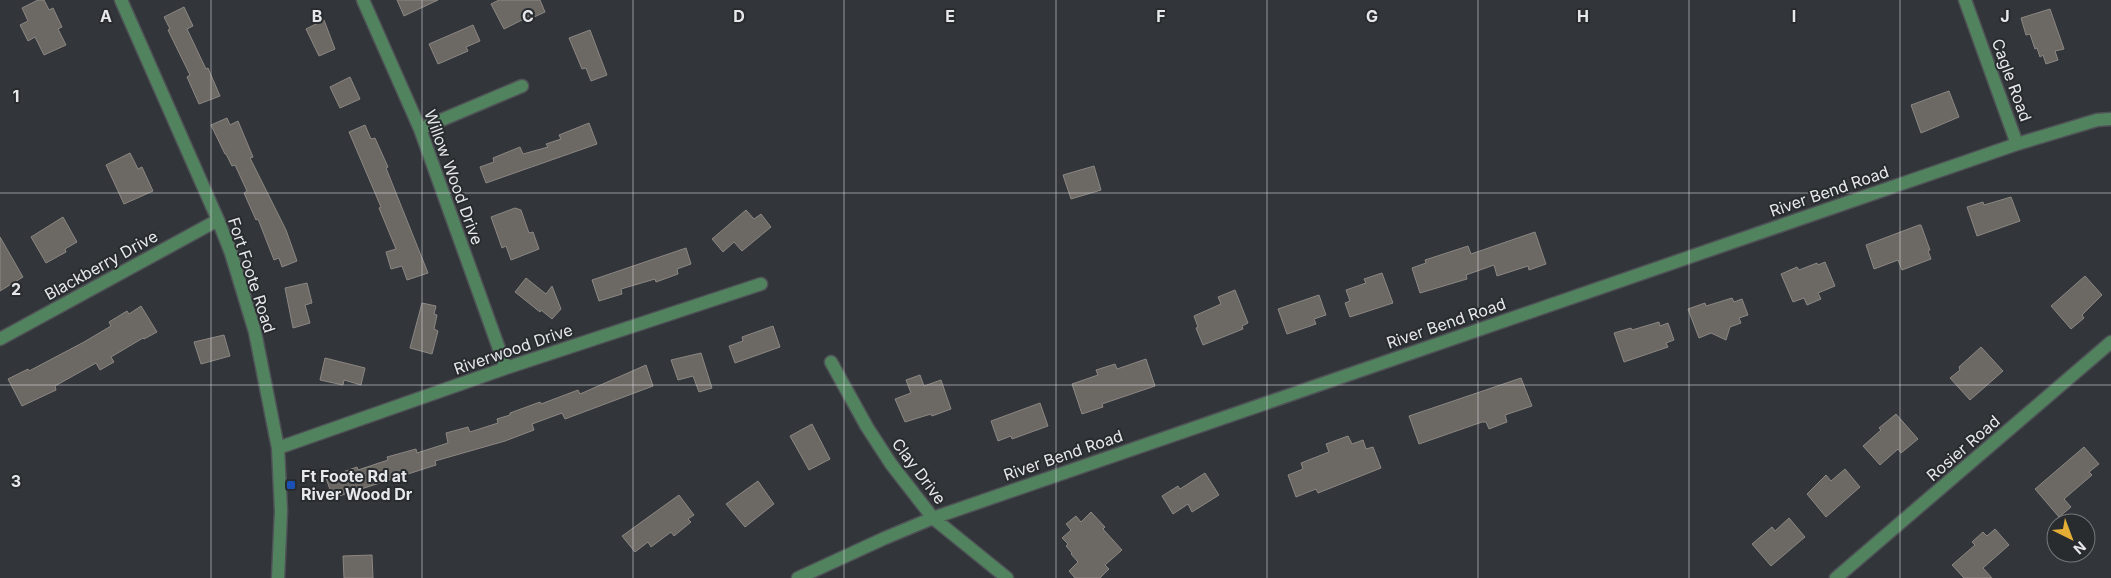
<svg xmlns="http://www.w3.org/2000/svg" width="2111" height="578" font-family="Inter,sans-serif">
  <style>
    .building { fill: #6c6864; stroke: #8c8783 }
    .lines { fill: none; stroke-linecap: round; stroke-linejoin: round }
    .minor-casing { stroke: #4f5256; stroke-width: 15 }
    .minor { stroke: #52835f; stroke-width: 12 }
    .grid { fill: none; stroke: #e6e8eb; stroke-width: 1; stroke-opacity: 0.55 }
    .transit-dot { fill: #1a4fb4; stroke: #282c2f; stroke-width: 2 }
    .labels { text-anchor: middle; stroke-width: 4; stroke-linejoin: round; paint-order: stroke }
    .street-label { font-size: 16px; fill: #e6e8eb; stroke: #282c2f }
    .poi-label { font-size: 16px; font-weight: bold; fill: #e6e8eb; stroke: #282c2f; text-anchor: start }
    .grid-label { font-size: 16px; text-anchor: middle; font-weight: bold; fill: #e6e8eb; stroke: #282c2f; stroke-width: 4; stroke-linejoin: round; paint-order: stroke }
  </style>
  <rect width="100%" height="100%" fill="#32363a"/>
  <path class="building" d="M38,0h6l5,10 4,-2 9,19 -4,2 8,16 -22,10 -9,-18 -7,4 -8,-16 8,-4 -6,-13z
    M397,0h41l-34,16z
    M499,0h41l5,12 -13,6 -2,-2 -26,13 -13,-25z
    M184,7l9,19 -6,3 19,40 2,-1 12,28 -21,8 -12,-27 3,-2 -22,-45 2,-1 -6,-12z
    M2050,9l14,40 -9,2 3,9 -12,4 -3,-9 -3,2 -3,-9 -2,1 -5,-15 -4,1 -5,-17z
    M324,20l11,29 -16,7 -13,-27z
    M473,25l7,16 -14,6 2,4 -30,13 -9,-20z
    M590,30l17,45 -16,6 -5,-13 -4,1 -13,-31z
    M350,77l10,22 -20,9 -10,-21z
    M1949,91l10,26 -38,16 -10,-28z
    M227,118l3,7 8,-4 15,36 -3,1 36,72 11,31 -15,6 -3,-9 -5,2 -16,-41 -2,1 -12,-27 3,-2 -12,-26 -3,1 -6,-12h-1l-14,-29z
    M589,123l8,21 -111,39 -6,-16 14,-5 -1,-4 27,-11 3,7 25,-7 -2,-3 15,-5 -2,-4z
    M365,125l6,14 4,-1 13,29 -2,1 42,105 -21,7 -5,-14 -11,3 -5,-17 10,-3 -17,-41 2,-1 -32,-75z
    M130,153l8,16 4,-2 11,24 -29,13 -18,-39z
    M1094,166l7,24 -30,9 -8,-24z
    M2011,197l9,24 -43,15 -10,-29 16,-5 1,3z
    M515,208l6,2 8,23 4,-1 6,17 -28,11 -5,-14 -4,2 -11,-31z
    M746,210l8,9 7,-5 10,13 -29,24 -8,-9 -11,10 -11,-13z
    M63,217l14,25 -12,7 1,3 -20,11 -15,-26z
    M1919,225h2l9,25 -2,1 3,8 -29,11 -4,-10 -24,9 -8,-24z
    M1535,232l11,32 -17,6 -1,-4 -31,10 -3,-11 -28,10 1,4 -47,14 -8,-25 14,-5 -1,-3 43,-14 3,8z
    M0,237l23,40 -23,14z
    M686,248l5,16 -14,5 1,5 -22,8 -1,-3 -34,10 1,5 -23,7 -7,-21z
    M1825,262l10,24 -17,7 3,6 -14,6 -3,-7 -11,4 -12,-28 16,-7 2,3 18,-7 1,2z
    M1382,273l11,30 -43,14 -5,-14 5,-2 -4,-11 20,-7 -2,-4z
    M2085,276l17,19 -20,20 2,3 -13,11 -20,-23z
    M526,278l20,16 6,-8 9,23 -9,10 -11,-9 -1,2 -25,-20z
    M307,283l5,20 -7,2 5,18 -17,5 -8,-40z
    M1235,290l13,33 -6,3 1,3 -40,16 -7,-17 2,-1 -4,-11 27,-12 -3,-7z
    M1319,295l7,20 -12,4 2,5 -29,10 -9,-25z
    M1732,298l2,4 8,-3 6,16 -9,3 2,5 -11,4 -4,13 -15,-7 -12,5 -11,-29 17,-6 1,3z
    M422,303l14,3 -2,8 3,1 -3,14 4,2 -6,23 -22,-6z
    M141,306l16,26 -13,7 -1,-1 -32,19 3,5 -14,8 -4,-7 -41,23 1,4 -34,16 -14,-27 20,-10 1,2 55,-29 27,-16 -2,-4 18,-11 2,3z
    M1659,322l1,4 8,-3 6,17 -8,3 2,4 -44,15 -10,-29 17,-5 1,2z
    M773,326l7,21 -45,16 -6,-17 14,-5 -1,-4z
    M224,335l6,21 -29,8 -7,-22z
    M1981,347l22,24 -33,29 -20,-22 10,-8 -1,-3z
    M701,353l11,35 -13,4 -6,-16 -15,4 -7,-20z
    M325,358l40,10 -4,17 -17,-5 -1,5 -23,-5z
    M1146,359l9,27 -53,18 1,3 -21,7 -10,-30 26,-9 -2,-5 19,-6 2,5z
    M646,365l7,21 -88,33 -3,-6 -30,11 2,6 -29,11 -70,20 1,4 -103,33 -7,-20 31,-11 1,3 30,-10 -1,-3 29,-8 1,4 31,-10 -2,-10 22,-6 2,5 28,-9 -1,-4 13,-4v-2l30,-11 1,2 37,-14 2,4z
    M920,375l4,11 17,-6 10,29 -19,7 -1,-2 -26,8 -10,-23 16,-6 -5,-13z
    M1521,378l11,28 -27,9 2,7 -18,7 -3,-7h-4l-63,22 -10,-28z
    M1040,403l8,23 -36,13 -1,-3 -13,5 -7,-20z
    M1896,414l22,25 -17,14 -3,-4 -18,16 -17,-19 18,-16 -2,-2z
    M812,424l18,35 -21,11 -19,-34z
    M1348,436l4,8 11,-4 3,9 7,-2 8,21 -63,25 -2,-4 -20,8 -8,-22 15,-6 -2,-6 28,-11 -3,-8z
    M2084,447l15,17 -10,8 3,3 -28,24 7,8 -12,10 -24,-28z
    M1845,469l15,18 -34,30 -19,-23 19,-19 5,6z
    M1205,473l14,22 -27,17 -4,-8 -15,10 -11,-18 16,-10 2,3z
    M758,481l16,23 -29,23 -19,-23z
    M679,495l15,20 -6,4 3,3 -17,14 -3,-4 -20,15 -3,-5 -13,10 -13,-16z
    M1091,512l14,15 -2,2 19,21 -17,15 4,4 -9,9h-25l-6,-7 9,-9 -7,-8 1,-1 -6,-7 2,-2 -6,-6 9,-8 -5,-6 10,-8 5,6z
    M1789,518l16,19 -34,29 -19,-22 20,-17 3,4z
    M1995,529l14,16 -26,23 9,10h-28l-12,-13 23,-20 -3,-3 11,-10 4,4z
    M372,555l1,23h-29l-1,-22z"/>
  <g class="lines">
    <defs>
      <path id="minor" d="M121,0l97,220 13,33 24,79 23,116 3,63 -3,67
        M363,0l57,129 86,239
        M1965,0l52,144
        M420,129l102,-43
        M0,339l218,-119
        M831,362l36,65 24,37 42,54 74,60
        M278,448l228,-80 255,-84
        M798,578l87,-40 48,-20 1084,-374 80,-24 14,-1
        M1836,578l275,-236"/>
    </defs>
    <use href="#minor" class="minor-casing"/>
    <use href="#minor" class="minor"/>
  </g>
  <path class="grid" d="M211,0v578M422,0v578M633,0v578M844,0v578M1056,0v578M1267,0v578M1478,0v578M1689,0v578M1900,0v578M0,193h2111M0,385h2111"/>
  <rect class="transit-dot" x="286" y="480" width="10" height="10" rx="2.5"/>
  <g class="labels">
    <g class="street-label">
      <text transform="translate(2012 80) rotate(70)" y="6">Cagle Road</text>
      <text transform="translate(454 177) rotate(70)" y="6">Willow Wood Drive</text>
      <text transform="translate(1829 191) rotate(-19)" y="6">River Bend Road</text>
      <text transform="translate(101 265) rotate(-29)" y="6">Blackberry Drive</text>
      <text transform="translate(252 275) rotate(72)" y="6">Fort Foote Road</text>
      <text transform="translate(1446 323) rotate(-19)" y="6">River Bend Road</text>
      <text transform="translate(513 349) rotate(-19)" y="6">Riverwood Drive</text>
      <text transform="translate(1963 448) rotate(-41)" y="6">Rosier Road</text>
      <text transform="translate(1063 455) rotate(-19)" y="6">River Bend Road</text>
      <text transform="translate(919 471) rotate(53)" y="6">Clay Drive</text>
    </g>
    <g class="poi-label">
      <text x="301" y="482">Ft Foote Rd at<tspan x="301" dy="18">River Wood Dr</tspan></text>
    </g>
  </g>
  <g class="grid-label">
    <text x="106" y="22">A</text>
    <text x="317" y="22">B</text>
    <text x="528" y="22">C</text>
    <text x="739" y="22">D</text>
    <text x="950" y="22">E</text>
    <text x="1161" y="22">F</text>
    <text x="1372" y="22">G</text>
    <text x="1583" y="22">H</text>
    <text x="1794" y="22">I</text>
    <text x="2005" y="22">J</text>
    <text x="16" y="102">1</text>
    <text x="16" y="295">2</text>
    <text x="16" y="487">3</text>
  </g>
  <g transform="translate(2071 538) rotate(138)"><circle r="24" fill="#282c2f" stroke="#74777a"/>
  <path d="M0-4L9 19L0 12L-9 19Z" fill="#e4ad35"/>
  <text y="-8" font-size="14" font-weight="bold" text-anchor="middle" fill="#e6e8eb">N</text>
  </g>
</svg>
